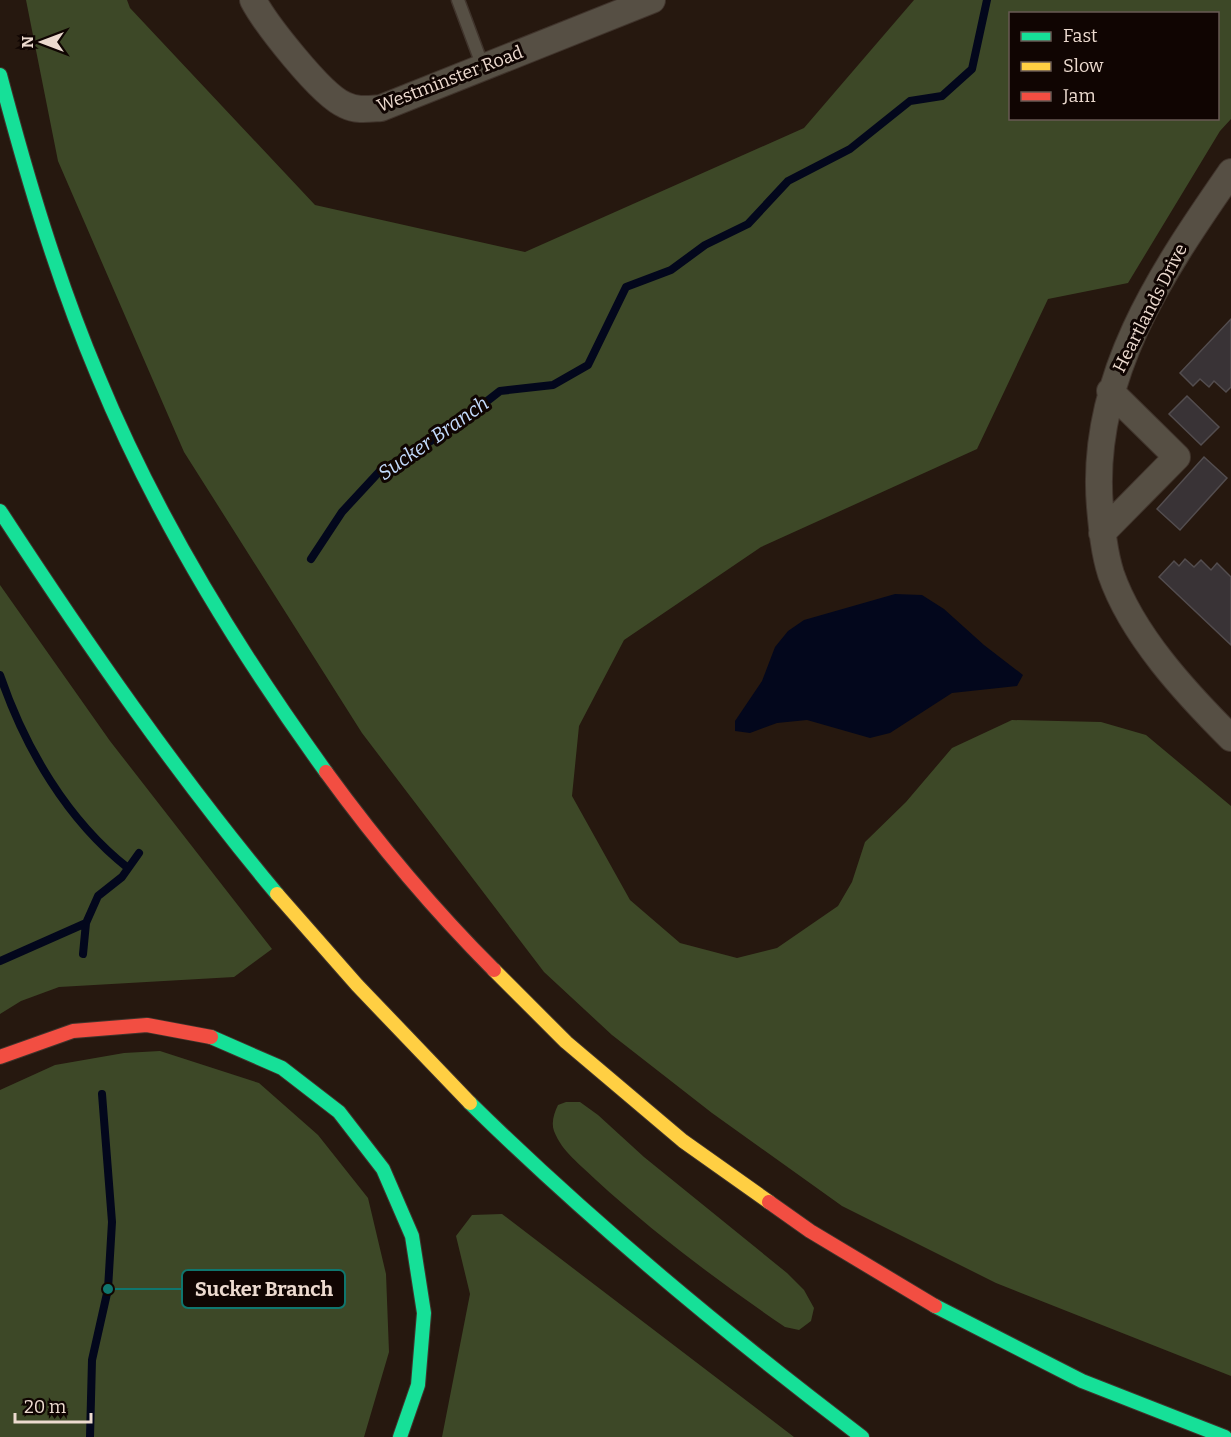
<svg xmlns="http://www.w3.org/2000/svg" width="1231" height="1437" font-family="Bitter,serif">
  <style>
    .forest { fill: #3d4827; fill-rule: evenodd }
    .water { fill: #03071c }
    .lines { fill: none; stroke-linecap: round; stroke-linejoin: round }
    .stream { stroke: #03071c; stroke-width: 8 }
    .building { fill: #393336; stroke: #534d4f; stroke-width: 1.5 }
    .lane-casing { stroke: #40342c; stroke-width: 15 }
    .street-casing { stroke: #40342c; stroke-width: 28 }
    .fast-casing { stroke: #40342c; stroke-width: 16 }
    .slow-casing { stroke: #40342c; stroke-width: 16 }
    .jam-casing { stroke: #40342c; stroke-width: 16 }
    .lane { stroke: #564f44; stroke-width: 12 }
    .street { stroke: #564f44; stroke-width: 26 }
    .fast { stroke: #16e098; stroke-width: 14 }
    .slow { stroke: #ffcf43; stroke-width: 14 }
    .jam { stroke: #f24e42; stroke-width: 14 }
    .labels { text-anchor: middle; stroke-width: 6; stroke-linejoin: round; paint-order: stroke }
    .street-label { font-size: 18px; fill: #ecdacf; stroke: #100502 }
    .water-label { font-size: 20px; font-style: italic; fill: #c3dafc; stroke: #100502 }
    .leader { fill: none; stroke: #0f766e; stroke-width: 2 }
    .callout-dot { fill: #0f766e; stroke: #100502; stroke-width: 2 }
    .callout { fill: #100502; stroke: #0f766e; stroke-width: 2 }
    .callout-label { font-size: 20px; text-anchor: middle; font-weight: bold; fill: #ecdacf }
  </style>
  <rect width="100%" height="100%" fill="#26180f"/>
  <path class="forest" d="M26,0h101l3,8 185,197 210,47 279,-124 110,-128h317v119l-11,12 -92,152 -80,16 -71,150 -216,98 -137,93 -45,86 -7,70 58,104 50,43 57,15 40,-10 61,-42 14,-24 13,-40 41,-40 46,-54 60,-28 89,2 45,13 85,71v570l-235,-93 -154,-77 -130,-93 -100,-78 -68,-63 -182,-239 -178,-281 -126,-291zM1010,14h208v104h-208z
    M0,585l110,156 162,208 -38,28 -175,10 -38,14 -21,13z
    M160,1051l99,32 59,52 50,63 18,76 3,78 -25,85h-364v-347l55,-25 69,-12z
    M566,1102h14l18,13 46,42 143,116 17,17 10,18 -3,13 -12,9 -14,-3c-66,-45 -130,-93 -189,-147 -15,-15 -34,-28 -42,-49 -3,-8 0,-18 4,-26z
    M502,1214l292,223h-352l28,-143 -14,-58 16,-21z"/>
  <path class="water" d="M895,594l27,1 22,14 40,36 39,30 -6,11 -65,7 -62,40 -20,5 -63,-18 -30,3 -27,10 -15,-2v-10l27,-40 13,-34 13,-16 16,-11z"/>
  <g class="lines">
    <path class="stream" d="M311,559l31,-47 37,-40 75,-45 46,-36 53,-6 35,-20 38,-78 45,-17 34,-25 43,-21 40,-43 62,-32 60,-48 32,-5 30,-27 15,-69
      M0,675c25,73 67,145 128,193
      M83,954l3,-31 12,-27 24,-19 17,-24
      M0,961l86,-38
      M90,1437l2,-77 16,-71 4,-67 -10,-128"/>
  </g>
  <path class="building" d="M1231,319v68l-5,5 -12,-11 -5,6 -9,-8 -7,7 -13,-13z
    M1187,396l32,31 -18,18 -32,-31z
    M1204,457l23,21 -47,52 -23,-21z
    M1185,559l9,8 7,-7 10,10 6,-7 14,14v68l-72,-68 15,-16 5,5z"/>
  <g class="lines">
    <defs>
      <path id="lane" d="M458,0l25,67"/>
      <path id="street" d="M253,0c12,23 68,95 92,105 12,6 23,4 36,3l271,-108
        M1231,172c-70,101 -142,207 -131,335 2,22 4,45 11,67 21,61 75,119 120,164
        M1102,533l75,-76 -67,-66"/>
      <path id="fast" d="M0,75c27,102 57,204 98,301 58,141 139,273 228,396
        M0,511c86,132 176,262 277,383
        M211,1037l71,31 57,44 44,57 29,67 12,77 -6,72 -18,52
        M470,1103c123,121 255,230 392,334
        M935,1306l147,75 143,56"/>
      <path id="slow" d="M277,894l80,91 113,118
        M494,970l72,72 117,99 86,61"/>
      <path id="jam" d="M326,772c51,70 107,137 168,198
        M0,1057l73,-26 74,-6 64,12
        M769,1202l41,29 125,75"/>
    </defs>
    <use href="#lane" class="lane-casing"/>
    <use href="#street" class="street-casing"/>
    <use href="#fast" class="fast-casing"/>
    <use href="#slow" class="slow-casing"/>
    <use href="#jam" class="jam-casing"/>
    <use href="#lane" class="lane"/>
    <use href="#street" class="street"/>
    <use href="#fast" class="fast"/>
    <use href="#slow" class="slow"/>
    <use href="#jam" class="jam"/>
  </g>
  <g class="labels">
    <g class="street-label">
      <text transform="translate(450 79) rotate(-21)" y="6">Westminster Road</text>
      <text transform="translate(1150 308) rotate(-63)" y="6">Heartlands Drive</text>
    </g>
    <g class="water-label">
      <text transform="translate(433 438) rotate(-35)" y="7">Sucker Branch</text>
    </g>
  </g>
  <path class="leader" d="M108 1289L182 1289"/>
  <circle class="callout-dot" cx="108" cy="1289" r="6"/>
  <rect class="callout" x="182" y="1270" width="163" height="38" rx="6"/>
  <g class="callout-label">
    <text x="264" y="1296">Sucker Branch</text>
  </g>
  <rect x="1009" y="12" width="210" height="108" fill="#100502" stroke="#685a54" stroke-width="1.5"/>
  <rect x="1021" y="32" width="30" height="9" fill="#16e098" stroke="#685a54" stroke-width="1.5"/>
  <text x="1063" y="42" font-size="18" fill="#ecdacf">Fast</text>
  <rect x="1021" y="62" width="30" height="9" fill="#ffcf43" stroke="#685a54" stroke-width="1.5"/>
  <text x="1063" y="72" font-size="18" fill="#ecdacf">Slow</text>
  <rect x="1021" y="92" width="30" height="9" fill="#f24e42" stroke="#685a54" stroke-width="1.5"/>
  <text x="1063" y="102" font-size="18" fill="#ecdacf">Jam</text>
  <g transform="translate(42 42) rotate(270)" stroke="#100502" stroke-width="4.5" paint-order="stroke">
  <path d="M0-4.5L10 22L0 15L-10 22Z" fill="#ecdacf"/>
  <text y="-9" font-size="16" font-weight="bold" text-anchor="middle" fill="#ecdacf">N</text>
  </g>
  <path d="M15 1413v9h76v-9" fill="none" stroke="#ecdacf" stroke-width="3"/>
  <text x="24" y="1413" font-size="18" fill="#ecdacf" stroke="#100502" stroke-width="4.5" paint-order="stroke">20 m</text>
</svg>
